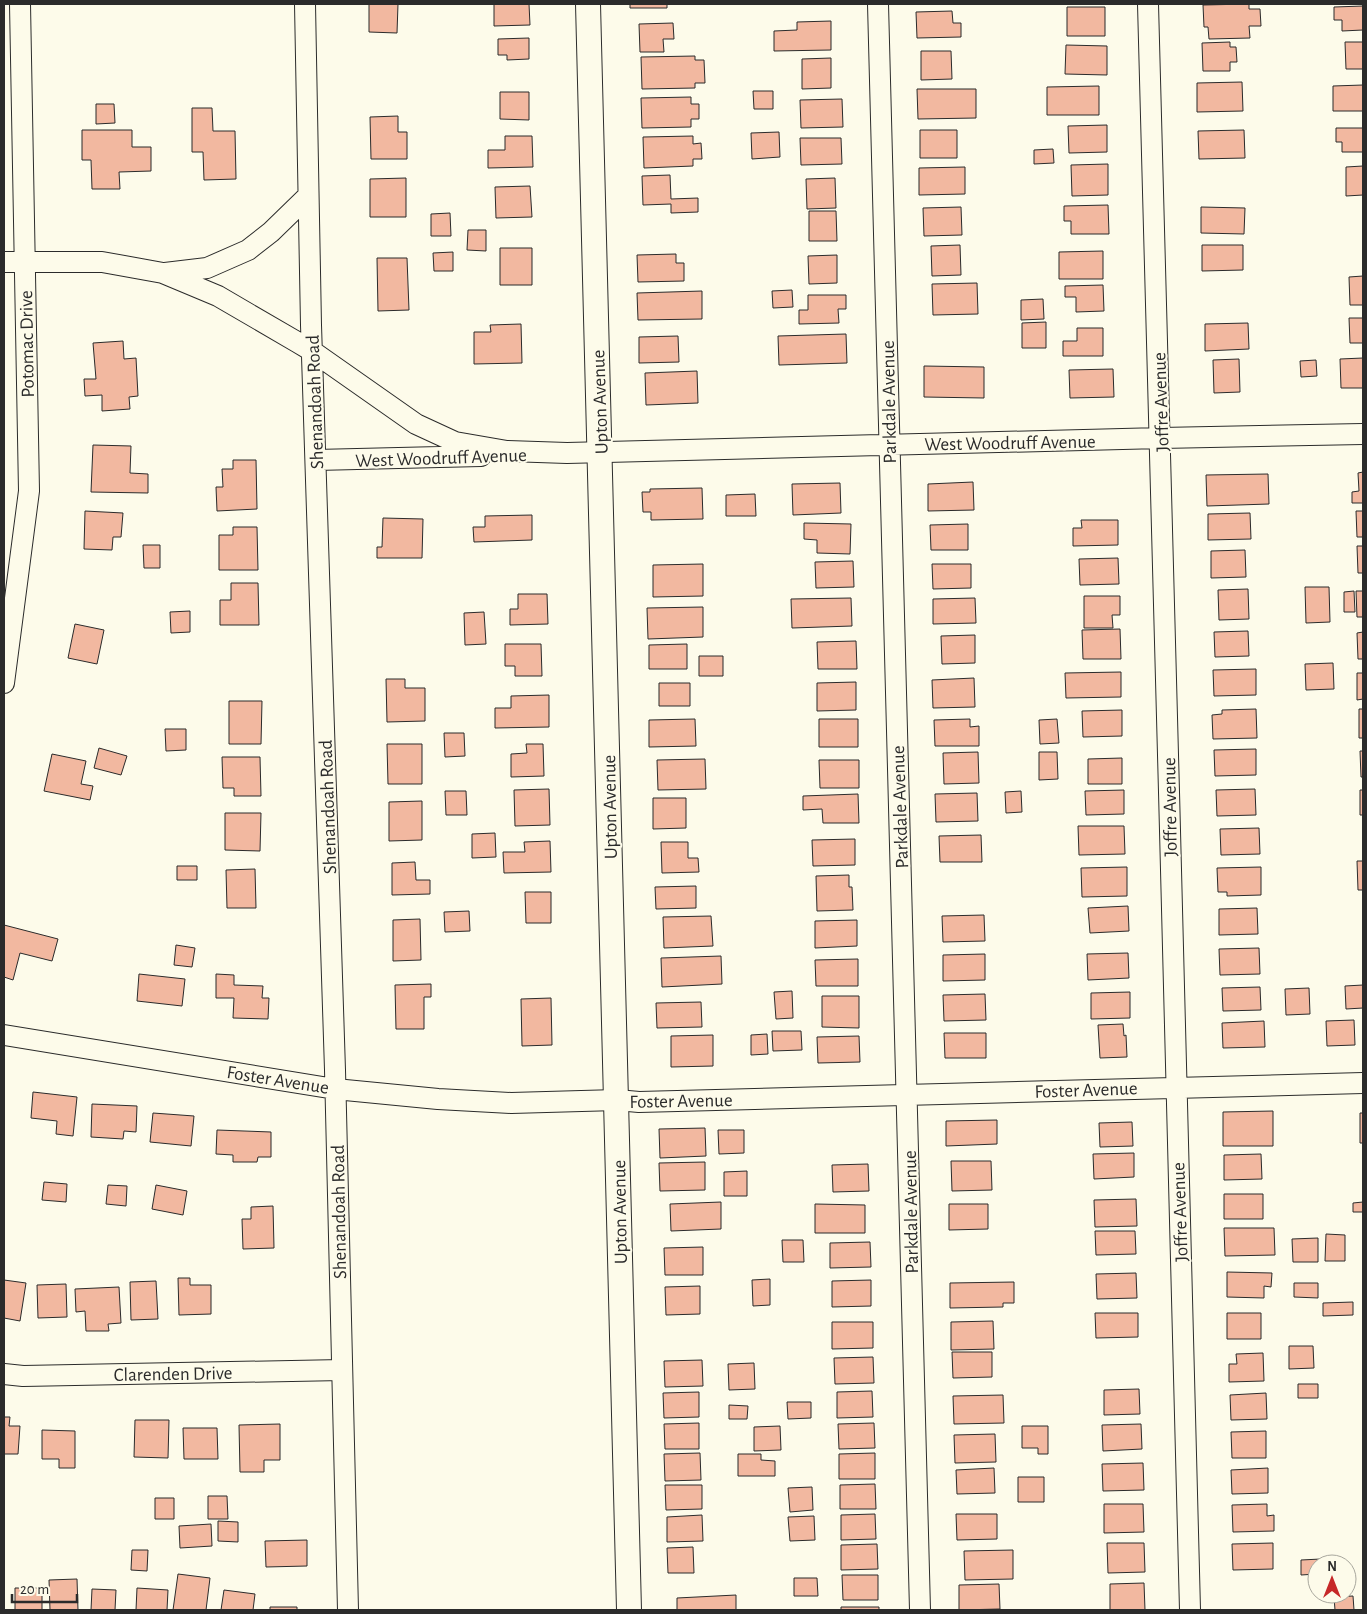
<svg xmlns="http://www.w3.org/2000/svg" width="1367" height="1614" font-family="'Alegreya Sans',sans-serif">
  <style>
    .building { fill: #f2b8a0; stroke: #2b2b2b }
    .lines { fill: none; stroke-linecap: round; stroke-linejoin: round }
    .minor-casing { stroke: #2b2b2b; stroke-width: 22 }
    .tertiary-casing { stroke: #2b2b2b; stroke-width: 26 }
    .minor { stroke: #fdfbea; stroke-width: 20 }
    .tertiary { stroke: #fdfbea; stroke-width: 24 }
    .labels { text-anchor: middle; stroke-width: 4; stroke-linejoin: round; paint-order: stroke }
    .street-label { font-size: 19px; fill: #2b2b2b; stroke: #fdfbea }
  </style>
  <rect width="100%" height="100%" fill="#fdfbea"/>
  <path class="building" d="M369,4h29l-1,29 -28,-1z
    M494,4h35l1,21 -36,1z
    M630,4h37v4h-37z
    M1249,4v5h11l1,17h-12l1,12 -41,1 -1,-12h-4l-1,-22z
    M1363,6v24l-21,1v-11h-8v-13z
    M1067,7h38v29h-38z
    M952,11l1,12h8v14l-44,1 -1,-26z
    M831,21v29l-57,1v-20l23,-1v-8z
    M673,23l1,16h-11l1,13h-24l-1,-28z
    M529,38v21l-22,1v-5h-9v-16z
    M1230,42v5h6l1,15h-7v9h-27l-1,-28z
    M1345,42h18v27h-17z
    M1066,45l41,1v29l-42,-1z
    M921,51h30l1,28 -31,1z
    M695,56v4h9l1,23h-10v5l-53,1 -1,-32z
    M831,58v30l-29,1v-30z
    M1242,82l1,29 -46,1v-29z
    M1363,85v26h-30v-25z
    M1099,86v29h-52v-28z
    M917,89h59v29l-58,1z
    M753,91h20v18h-19z
    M500,92h29v28l-29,-1z
    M691,97v7h8v15h-8v8l-49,1 -1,-30z
    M842,99l1,28 -42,1 -1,-28z
    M96,104h18l1,19 -19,1z
    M192,108h20l1,23h22l1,48 -32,1 -1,-28h-11z
    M398,116v16h9v27h-36l-1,-42z
    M1107,125v27l-38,1 -1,-27z
    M1336,128h27v24h-21v-10h-6z
    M82,130h50v17h19v24l-32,1 1,17h-28l-1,-29h-9z
    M920,130h37v28h-37z
    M1244,130l1,28 -46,1 -1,-28z
    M779,132l1,25 -28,2 -1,-26z
    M505,136h27l1,31 -45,1v-18h17z
    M693,136v8l8,-1 1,16h-9v7l-49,2 -1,-31z
    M800,138h41l1,26 -41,1z
    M1053,149l1,14 -20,1v-14z
    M1108,164v31l-36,1 -1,-31z
    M1363,166v29l-17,1v-29z
    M965,167v27l-46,1v-27z
    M670,175l1,24 27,-1v14l-27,1v-9l-28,1 -1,-29z
    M406,178v39h-36v-38z
    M835,178l1,30 -29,1 -1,-30z
    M530,186l2,31 -36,1 -1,-31z
    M1108,205l1,29h-38v-13h-7v-15z
    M961,207l1,28 -38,1 -1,-28z
    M1201,207l44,1 -1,26 -43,-1z
    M809,211h27l1,30h-28z
    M450,213l1,23h-20v-22z
    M468,230h18v21l-19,-1z
    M960,245l1,30 -29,1 -1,-30z
    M1202,245h41v25l-41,1z
    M500,248h32v37h-32z
    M1103,251v28h-44v-27z
    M453,252v19h-19l-1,-18z
    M676,254v9h8v18l-46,1 -1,-27z
    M837,255v28l-28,1 -1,-28z
    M377,258h30l2,52 -31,1z
    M1363,276v29h-13l-1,-28z
    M977,283l1,31 -45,1 -1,-31z
    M1103,285l1,26 -28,1v-15h-11v-11z
    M792,290l1,17 -20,1 -1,-17z
    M702,291v28l-64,1 -1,-27z
    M808,295h38v14h-8l1,14 -40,1v-14h9z
    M1043,299l1,20 -23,1v-20z
    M1349,318h14v25h-13z
    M1046,322v26h-24v-25z
    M1248,323l1,26 -44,2v-27z
    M521,324l1,39 -48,1v-32h17l-1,-7z
    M1077,328h26v28h-40v-15h14z
    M846,334l1,29 -68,2 -1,-29z
    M678,336l1,26 -40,1v-26z
    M123,341l1,18 12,-1 2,38 -9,1 1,12 -28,2v-16l-17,1 -1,-17h12l-3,-36z
    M1363,358v30h-22l-1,-29z
    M1239,359l1,33 -26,1 -1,-33z
    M1316,360l1,16 -16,1 -1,-16z
    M924,366l60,1v31l-60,-1z
    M1113,369l1,28 -44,1 -1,-28z
    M697,371l1,32 -52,2 -1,-32z
    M93,445l38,1 -1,27 18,1v19l-57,-1z
    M233,460h23l1,49 -40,2 -1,-24h7l-1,-18h11z
    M1363,472v31h-11v-11l7,-1 -1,-18z
    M1268,474l1,30 -62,2 -1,-31z
    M973,482l1,28 -46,1v-27z
    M840,483l1,30 -48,2 -1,-31z
    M702,488l1,31 -52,1v-8h-8l-1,-20h8v-3z
    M755,494l1,22h-30v-21z
    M85,511l38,2 -2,24h-8l-1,13 -28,-1z
    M1356,511h7v26h-6z
    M1250,513l1,26 -43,1v-26z
    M532,515v25l-58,2 -1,-15h12v-11z
    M383,518l40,1 -1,39h-45v-11h5z
    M1081,520h37v25l-45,1v-18h9z
    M804,523l47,1 -1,30 -33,-1v-13l-13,-1z
    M968,524v26h-37l-1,-25z
    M233,527h24l1,43h-39v-35h14z
    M143,545h17v23h-16z
    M1357,546h6v27h-5z
    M1245,550l1,27 -35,1v-27z
    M1118,558l1,26 -39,1 -1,-26z
    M853,561l1,26 -38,1 -1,-26z
    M703,564v32l-50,1v-32z
    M932,564h39v24l-38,1z
    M231,583h27l1,42h-39v-25h11z
    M1305,587h24l1,35 -24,1z
    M1248,589l1,30 -30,1 -1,-30z
    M1354,591l1,21h-11v-20z
    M1356,591h7v26h-6z
    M518,594h29l1,30 -38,1v-16h8z
    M1084,596h36v19h-8l1,13h-29z
    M851,598l1,28 -60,2 -1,-29z
    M975,598l1,25 -43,1v-25z
    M703,607v30l-55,2 -1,-31z
    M190,611v21l-19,1 -1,-21z
    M484,612l2,32 -21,1 -1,-32z
    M75,624l29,6 -7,34 -29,-6z
    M1120,629l1,30h-38l-1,-29z
    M1248,631l1,25 -34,1 -1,-25z
    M1363,632v27h-5l-1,-26z
    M975,635v28l-33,1 -1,-28z
    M856,641l1,28h-39l-1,-27z
    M505,644h36l1,32h-27v-10h-10z
    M687,644v25h-38v-24z
    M699,656h24v20h-24z
    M1333,663l1,26 -28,1 -1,-26z
    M1256,669v26l-42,1 -1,-26z
    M1121,672v25l-55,1 -1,-25z
    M1357,673h6v26l-6,1z
    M974,678l1,29 -42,1 -1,-28z
    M386,679h19v9h20v33l-38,1z
    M856,682v28l-39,1v-28z
    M659,683h31v23h-31z
    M549,695v32l-54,1v-20h16v-12z
    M229,701h33l-1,43h-32z
    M1256,709l1,29 -44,1 -1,-24 10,-1v-4z
    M1359,709h4v29h-4z
    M1122,710v26l-39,1 -1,-26z
    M695,719l1,27 -47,1v-27z
    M819,719h39v28h-39z
    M970,719v8l9,-1v20h-44l-1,-26z
    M1057,719l2,24 -19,1 -1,-24z
    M165,729h21v21l-20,1z
    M444,733h20l1,23 -20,1z
    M387,744h35v40h-34z
    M526,744h17l1,32 -33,1v-23l16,-1z
    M99,748l28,8 -6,19 -27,-7z
    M1256,749v26l-41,1 -1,-26z
    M1360,751h3v26h-2z
    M978,752l1,31 -35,1 -1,-31z
    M1039,752h18l1,27 -19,1z
    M52,754l34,7 -5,23 12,2 -3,14 -46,-9z
    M222,757h38l1,39h-27v-8h-11z
    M1122,758v26h-34v-25z
    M705,759l1,30 -48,1 -1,-30z
    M819,760h40v28h-39z
    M549,789l1,36 -35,1 -1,-36z
    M1255,789l1,26 -39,1 -1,-26z
    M1124,790v24l-38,1 -1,-24z
    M1360,790h3v25h-3z
    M445,791h21l1,24h-21z
    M1021,791l1,21 -16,1 -1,-21z
    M977,793l1,28 -42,1 -1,-28z
    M858,794l1,29h-36l-1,-14 -19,1v-14z
    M653,798h33v30l-33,1z
    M422,801v39l-33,1v-39z
    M225,813h36l-1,38 -35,-1z
    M1078,826h46l1,28 -46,1z
    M1259,828l1,26 -39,1 -1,-26z
    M495,833l1,24 -24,1v-24z
    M981,835l1,27h-42l-1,-26z
    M855,839v26l-42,1 -1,-26z
    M550,841l1,31 -47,1 -1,-21h22l-1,-10z
    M661,842h27v16h10l1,14 -37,1z
    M1357,861h6v29h-5z
    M415,862l1,18h14v14l-38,1v-32z
    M177,866h20v14h-20z
    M1127,867v29l-45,1 -1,-29z
    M1261,867v28l-34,1v-4h-9l-1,-24z
    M255,869l1,39h-29l-1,-38z
    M849,875v12h3l1,23 -36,1 -1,-35z
    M696,886v22l-40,1 -1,-22z
    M525,892h26v31h-25z
    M1128,906l1,25 -39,2 -2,-25z
    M1257,908l1,26 -39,1v-26z
    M469,911l1,20 -25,1 -1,-20z
    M984,915l1,26 -42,1 -1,-26z
    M711,916l2,30 -49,2 -1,-31z
    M420,919l1,41 -28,1v-41z
    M857,920v26l-42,2v-27z
    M4,925l54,14 -6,22 -32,-8 -7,27 -9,-3z
    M176,945l19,3 -3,19 -18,-2z
    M1259,948l1,26 -40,1 -1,-26z
    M1128,953l1,25 -41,2 -1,-26z
    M985,954v26l-42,1v-26z
    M721,956l1,28 -60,3 -1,-29z
    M858,959v27h-42l-1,-26z
    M139,974l46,5 -3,27 -45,-5z
    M216,974l18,1v10l29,1 -1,12h7l-1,21 -35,-1 1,-20h-18z
    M431,984v13h-7v32h-28l-1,-44z
    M1363,985v23l-17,1 -1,-23z
    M1260,987l1,23 -38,1 -1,-23z
    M1309,988l1,26 -24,1 -1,-26z
    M792,991l1,27 -17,1 -2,-27z
    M1130,992v26l-39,1v-26z
    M985,994l1,26 -42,1 -1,-26z
    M822,996h37v32l-37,-1z
    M551,998l1,47 -30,1 -1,-47z
    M701,1002l1,25 -45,1 -1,-25z
    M1354,1020l1,25 -28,1 -1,-25z
    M1264,1021l1,26 -42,1 -1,-25z
    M1123,1024l1,12 2,-1 1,22 -27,1 -2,-33z
    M772,1031h29l1,19 -29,1z
    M944,1033h42v25h-41z
    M767,1034l1,20 -17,1v-20z
    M713,1035v31l-42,1v-31z
    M859,1036l1,26 -42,1 -1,-26z
    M33,1092l44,5 -4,39 -17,-2 1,-13 -26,-3z
    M92,1104l45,2 -1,26 -12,-1 -1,8 -32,-2z
    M1273,1111v35h-50v-34z
    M153,1113l41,3 -3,30 -41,-4z
    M1360,1113h3v30h-3z
    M997,1120v24l-51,2v-25z
    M1132,1122l1,24 -33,1 -1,-24z
    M705,1128l1,28 -46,2 -1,-29z
    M217,1130l54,2v25h-13l-1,5h-24v-7l-17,-1z
    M718,1130h26v23l-25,1z
    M1134,1153v24l-40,2 -1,-25z
    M1261,1154l1,25 -38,1v-25z
    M951,1161h40l1,29 -40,1z
    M705,1162v28l-45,1 -1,-28z
    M868,1164l1,27 -36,1 -1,-27z
    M747,1171v25h-23v-24z
    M44,1182l23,2 -1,18 -24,-2z
    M108,1185l19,1 -1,20 -20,-2z
    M156,1185l31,6 -4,24 -31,-6z
    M1224,1194h39v25h-39z
    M1136,1199l1,27 -42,1 -1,-27z
    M721,1202v27l-50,2 -1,-27z
    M1363,1202v10h-10v-9z
    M815,1204l50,1v28h-50z
    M949,1204h39v25l-39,1z
    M273,1206l1,42 -31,1 -1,-30h9v-12z
    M1224,1228h50l1,27 -50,1z
    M1095,1231h40l1,23 -40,1z
    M1326,1234l19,1v26h-20z
    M1318,1238v24h-25l-1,-23z
    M782,1240h21l1,22h-21z
    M870,1242l1,25 -41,1v-25z
    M703,1247v28h-38l-1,-27z
    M1227,1272l45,1 -1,14 -7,-1v12l-37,-1z
    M1136,1273l1,25 -40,1 -1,-25z
    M178,1278h12v7h21v29l-32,1z
    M770,1279v26l-17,1 -1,-26z
    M4,1280l22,3 -6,38 -16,-3z
    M871,1280v26l-39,1v-26z
    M156,1281l2,38 -27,1 -1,-38z
    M1014,1282v21h-11v4l-53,1v-25z
    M1294,1283h24v15l-24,-1z
    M66,1284l1,33 -29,1 -1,-33z
    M700,1286v28l-34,1 -1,-28z
    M119,1287l2,36 -13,1 1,7h-23l-1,-20 -9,1 -1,-23z
    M1353,1302v13l-30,1v-13z
    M1095,1313h43v24l-42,1z
    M1227,1313h34v26h-34z
    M993,1321l1,28 -43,1v-28z
    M832,1322h41v26l-41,1z
    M1289,1346h24l1,22 -25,1z
    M952,1352h40v25l-39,1z
    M1263,1353l1,28 -35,1v-18h8l-1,-10z
    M873,1357l1,26 -39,1 -1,-26z
    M702,1360l1,26 -38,1 -1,-26z
    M754,1363l1,26 -26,1 -1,-26z
    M1298,1384h20v14h-20z
    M1139,1389l1,25 -36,1v-25z
    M872,1391l1,26 -36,1v-26z
    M699,1392v25l-35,1 -1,-25z
    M1266,1393l1,26 -36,1 -1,-25z
    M1003,1395l1,28 -50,1 -1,-28z
    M787,1402h24v16l-23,1z
    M729,1405l19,1 -1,13h-18z
    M4,1417h6l-1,9h11l-2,28h-14z
    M135,1420h34l-1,38 -34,-1z
    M699,1423v26h-34l-1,-25z
    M874,1423l1,25 -36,1 -1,-25z
    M280,1424v36h-16v12h-24l-1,-47z
    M1141,1424l1,25 -39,2 -1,-26z
    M780,1426l1,24 -27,1v-24z
    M1022,1426h26v28h-10v-6h-16z
    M183,1428h34l1,31h-34z
    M42,1430l33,1v37h-16v-9h-17z
    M1266,1431v27h-34l-1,-26z
    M995,1434l1,28 -41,1 -1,-28z
    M700,1453l1,27 -36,1 -1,-27z
    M875,1453v26h-36v-25z
    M738,1454h23v6l14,1v15h-37z
    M1143,1463l1,27 -41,1 -1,-27z
    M994,1468l1,25 -38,1 -1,-24z
    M1268,1468v25l-36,1 -1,-24z
    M1018,1477h26v25h-26z
    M875,1484l1,25h-36v-24z
    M665,1485h37v24l-36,1z
    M812,1487l1,23 -23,2 -2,-24z
    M208,1496h19l1,23h-20z
    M155,1498h19v21h-19z
    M1104,1504h39l1,28 -40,1z
    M1267,1504v12l7,-1v16l-41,1 -1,-27z
    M875,1514l1,25 -35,1v-25z
    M956,1514h41v25l-40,1z
    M702,1515l1,26 -36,1v-25z
    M814,1516l1,24 -25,1 -2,-24z
    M218,1521l20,1v20l-20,-1z
    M211,1524l1,22 -32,2 -1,-22z
    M307,1540v26l-41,1 -1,-26z
    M1107,1543h37l1,29 -37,1z
    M1273,1543v26l-40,1 -1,-26z
    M877,1544l1,25 -37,1v-25z
    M693,1547l1,26h-26l-1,-25z
    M132,1550h16l-1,21 -16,-1z
    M1013,1550v29l-48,1 -1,-29z
    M1321,1559v5h-4v10l-16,1v-15z
    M178,1574l32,4 -4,32h-33z
    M842,1575h36v25h-35z
    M794,1578h23l1,18h-24z
    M77,1579l1,31h-28l-1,-30z
    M1144,1583l1,27h-35v-26z
    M999,1584l1,25 -41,1v-25z
    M15,1588h27v22h-27z
    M137,1588l31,2 -1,20h-31z
    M92,1589l24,1 -1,20h-24z
    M224,1590l31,4 -2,16h-32z
    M736,1595v15h-59v-12z
    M1353,1596l1,14h-19l-1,-13z
    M270,1607h27v3h-27z
    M841,1607h38v3h-38z"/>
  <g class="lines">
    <defs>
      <path id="minor" d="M305,4l6,321 24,745 13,540
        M878,4l42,1606
        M1148,4c16,535 27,1071 42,1606
        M4,262h98l61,11 55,23 79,46 15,9 104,73 39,18 52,9 60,2 594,-15 202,-4
        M165,273l42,-5 41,-18 23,-18 37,-36
        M316,460l165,-4
        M4,683l25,-192 -9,-487
        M4,1035l331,54 103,10 73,4 106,-3 22,2 724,-19
        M4,1374l19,2 319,-6"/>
      <path id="tertiary" d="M588,4l41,1606"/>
    </defs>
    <use href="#minor" class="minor-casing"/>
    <use href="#tertiary" class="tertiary-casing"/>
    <use href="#minor" class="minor"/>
    <use href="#tertiary" class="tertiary"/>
  </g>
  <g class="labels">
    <g class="street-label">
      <text transform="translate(26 344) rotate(-91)" y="7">Potomac Drive</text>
      <text transform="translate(314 402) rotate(-92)" y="7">Shenandoah Road</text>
      <text transform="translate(599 402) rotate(-92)" y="7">Upton Avenue</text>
      <text transform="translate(888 402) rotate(-91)" y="7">Parkdale Avenue</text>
      <text transform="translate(1160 402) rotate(-92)" y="7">Joffre Avenue</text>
      <text transform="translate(1010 442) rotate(-1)" y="7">West Woodruff Avenue</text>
      <text transform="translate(441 457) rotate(-2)" y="7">West Woodruff Avenue</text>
      <text transform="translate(327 807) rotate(-92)" y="7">Shenandoah Road</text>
      <text transform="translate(609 807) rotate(-91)" y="7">Upton Avenue</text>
      <text transform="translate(899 807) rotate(-92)" y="7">Parkdale Avenue</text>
      <text transform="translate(1169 807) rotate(-91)" y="7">Joffre Avenue</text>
      <text transform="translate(278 1079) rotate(9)" y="7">Foster Avenue</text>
      <text transform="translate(1086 1089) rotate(-2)" y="7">Foster Avenue</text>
      <text transform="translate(681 1100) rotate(-1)" y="7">Foster Avenue</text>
      <text transform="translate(338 1212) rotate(-91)" y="7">Shenandoah Road</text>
      <text transform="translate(619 1212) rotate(-91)" y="7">Upton Avenue</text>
      <text transform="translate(910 1212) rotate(-91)" y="7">Parkdale Avenue</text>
      <text transform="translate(1179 1212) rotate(-92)" y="7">Joffre Avenue</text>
      <text transform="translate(173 1373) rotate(-1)" y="7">Clarenden Drive</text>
    </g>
  </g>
  <rect width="1367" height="1614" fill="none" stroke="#2b2b2b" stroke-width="10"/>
  <g transform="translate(1332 1579)"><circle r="24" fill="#fdfbea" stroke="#a9a89e"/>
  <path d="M0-4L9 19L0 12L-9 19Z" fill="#c62828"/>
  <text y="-8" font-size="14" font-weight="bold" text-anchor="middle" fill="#2b2b2b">N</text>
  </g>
  <path d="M12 1594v8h65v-8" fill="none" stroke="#2b2b2b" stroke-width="2.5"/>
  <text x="20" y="1594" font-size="15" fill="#2b2b2b" stroke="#fdfbea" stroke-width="4" paint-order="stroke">20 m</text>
</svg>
